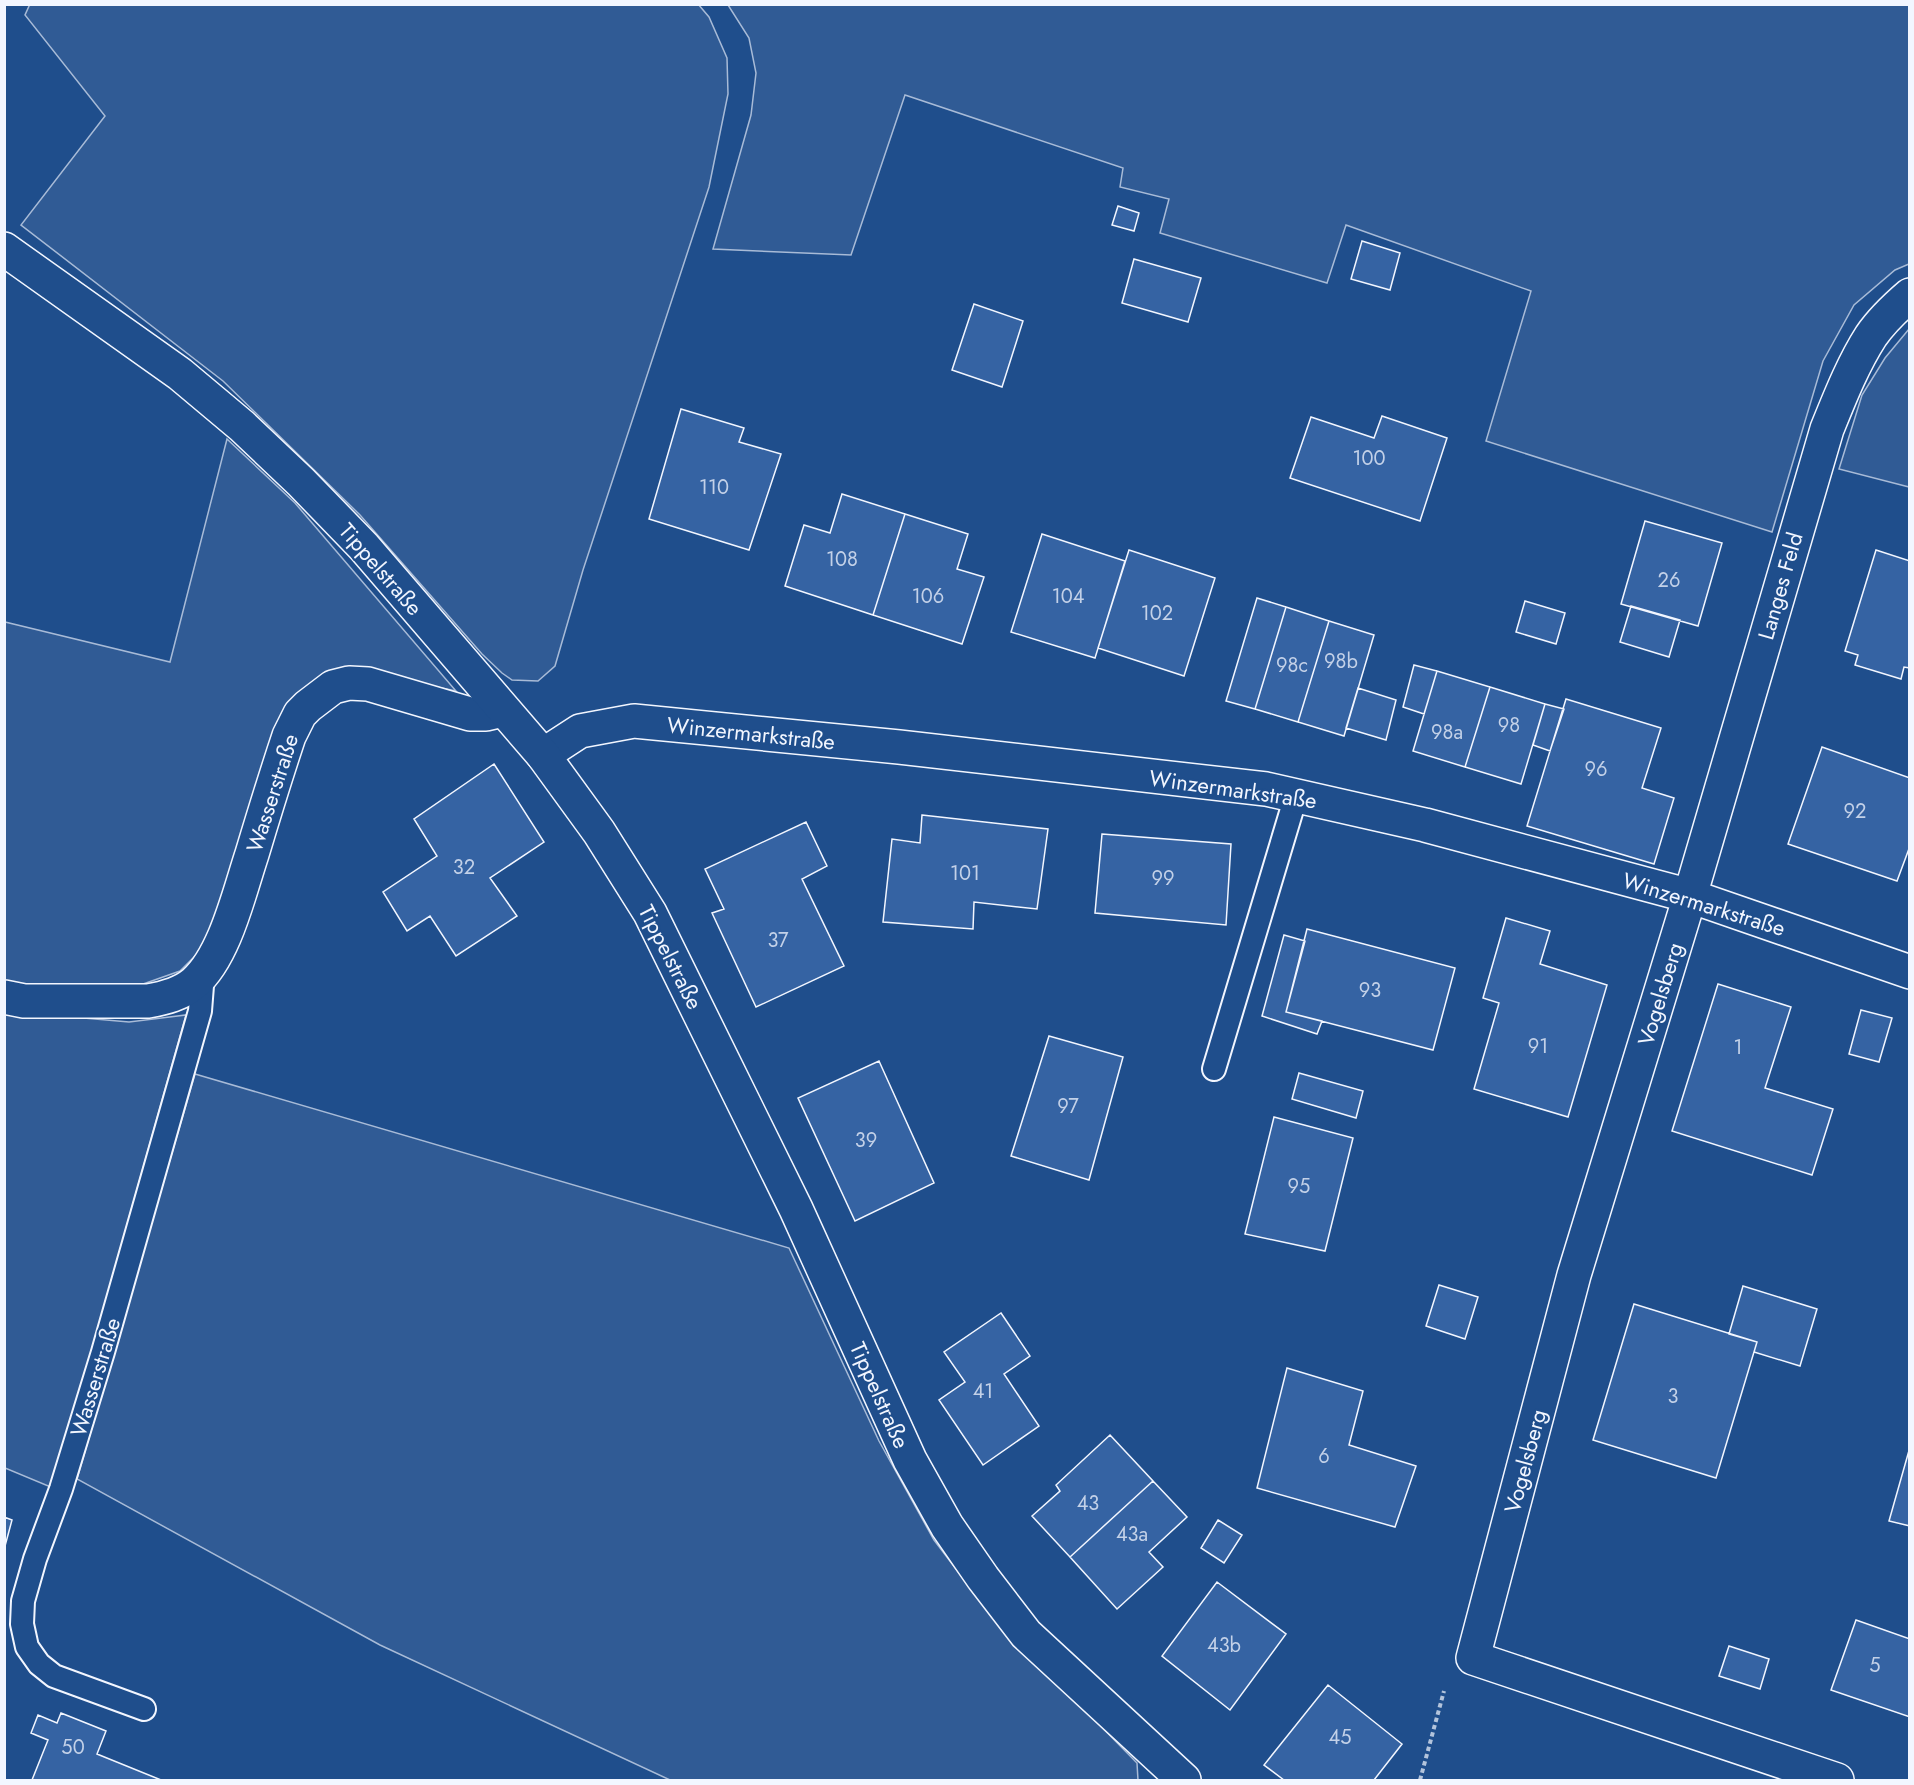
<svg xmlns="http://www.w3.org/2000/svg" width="1914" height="1785" font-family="Jost,sans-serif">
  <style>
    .built { fill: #305b95; stroke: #a8bbd7; stroke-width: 1.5 }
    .building { fill: #3563a3; stroke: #f2f6ff; stroke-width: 1.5 }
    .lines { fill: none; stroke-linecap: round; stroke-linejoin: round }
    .lane-casing { stroke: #f2f6ff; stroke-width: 26 }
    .street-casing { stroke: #f2f6ff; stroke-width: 36 }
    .secondary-casing { stroke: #f2f6ff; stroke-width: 36 }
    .path { stroke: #b3c4dc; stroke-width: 4; stroke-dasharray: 4.5 3; stroke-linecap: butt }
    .lane { stroke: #1f4e8c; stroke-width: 22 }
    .street { stroke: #1f4e8c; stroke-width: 33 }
    .secondary { stroke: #1f4e8c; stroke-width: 33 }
    .labels { text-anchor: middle; stroke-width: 4.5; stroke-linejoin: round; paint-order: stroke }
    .number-label { font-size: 20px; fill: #c3d1e8 }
    .street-label { font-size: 22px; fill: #f2f6ff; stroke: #1f4e8c }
  </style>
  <rect width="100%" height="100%" fill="#1f4e8c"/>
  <path class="built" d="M30,4h668l11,13 18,41 1,36 -19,93 -126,383 -28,96 -17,15 -26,-1 -10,-7 -20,-19 -122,-139 -137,-134 -202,-156 84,-109 -80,-101z
    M728,5h1181v259l-14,6 -41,35 -31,56 -51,171 -286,-91 45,-150 -185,-66 -19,58 -167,-50 9,-34 -49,-12 3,-19 -218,-73 -54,160 -138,-6 38,-134 5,-42 -7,-35z
    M1909,329v158l-70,-18 23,-74 23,-37z
    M227,439l68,64 161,188 -68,-14 -52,-6 -130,274 -26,26 -51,18 -124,-5v-362l165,40z
    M4,1011l125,11 57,-7 -133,473 -48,-20z
    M195,1074l594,174 90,193 55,99 54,71 149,152 1,17h-468l-290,-135 -303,-166z"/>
  <path class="building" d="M1118,206l21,7 -5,18 -22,-6z
    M1362,241l38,12 -10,37 -39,-11z
    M1134,259l67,19 -13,44 -66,-19z
    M974,304l49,17 -21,66 -50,-17z
    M681,409l63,19 -5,14 42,12 -32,96 -100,-31z
    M1382,416l65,22 -27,83 -130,-43 21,-61 63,21z
    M842,494l63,20 -32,101 -88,-29 19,-61 26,8z
    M905,514l63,20 -11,35 27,8 -22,67 -89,-29z
    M1645,521l77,22 -24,83 -77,-22z
    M1042,534l83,27 -30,97 -84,-26z
    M1129,550l86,28 -31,98 -86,-28z
    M1876,550l34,11v107l-6,-1 -3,12 -46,-14 3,-10 -13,-4z
    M1257,598l29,9 -31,102 -29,-8z
    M1525,601l40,12 -9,31 -40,-12z
    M1631,606l49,14 -11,37 -49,-15z
    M1286,607l43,14 -31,101 -43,-13z
    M1329,621l45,14 -30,101 -46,-14z
    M1414,665l23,6 -13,43 -21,-7z
    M1437,671l53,16 -25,80 -52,-16z
    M1490,687l55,17 -24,80 -56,-17z
    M1358,688l38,12 -10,40 -40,-12z
    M1566,699l95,29 -19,60 32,10 -20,66 -127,-38z
    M1545,704l19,5 -14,42 -17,-6z
    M1822,747l88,31v68l-13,35 -109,-37z
    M494,764l50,78 -54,36 27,38 -61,40 -26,-40 -23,15 -24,-39 54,-36 -23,-37z
    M922,815l126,14 -11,80 -63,-7 -1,27 -90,-7 9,-83 28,4z
    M806,822l21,44 -25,13 42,87 -88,41 -44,-94 12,-4 -19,-40z
    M1102,834l129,10 -5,81 -131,-12z
    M1506,918l44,13 -10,33 67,21 -39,132 -94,-28 25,-86 -16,-5z
    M1307,929l148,39 -22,82 -147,-38z
    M1284,935l21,6 -19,71 36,9 -5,13 -55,-18z
    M1718,984l73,23 -26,81 68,21 -21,66 -140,-44z
    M1861,1010l31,8 -13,44 -30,-8z
    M1049,1036l74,21 -34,123 -78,-24z
    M879,1061l55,122 -79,38 -57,-123z
    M1299,1073l64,18 -7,27 -64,-19z
    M1274,1117l79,21 -28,113 -80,-17z
    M1439,1285l39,12 -13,42 -39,-13z
    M1743,1286l74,23 -17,57 -46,-14 3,-10 -28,-8z
    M1634,1304l123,38 -41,136 -123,-38z
    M1001,1313l29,43 -26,18 35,52 -56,39 -44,-65 26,-18 -21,-30z
    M1287,1368l76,23 -14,54 67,21 -21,61 -138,-39z
    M1110,1435l43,46 -83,76 -38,-41 28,-25 -4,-6z
    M1910,1447v79l-21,-5z
    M1153,1481l34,36 -38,35 14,15 -46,42 -47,-52z
    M4,1517l8,3 -7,26h-1z
    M1218,1520l24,15 -18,28 -23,-15z
    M1217,1582l69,52 -56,76 -68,-54z
    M1856,1620l54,19v78l-79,-27z
    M1729,1646l40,13 -9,30 -41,-13z
    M1328,1685l74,59 -28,36h-90l-20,-15z
    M61,1713l45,18 -9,23 64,26h-129l16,-40 -17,-7 7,-18 19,8z"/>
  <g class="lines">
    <defs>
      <path id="lane" d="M1214,1069l82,-273
        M144,1709l-90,-33 -15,-12 -12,-17 -5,-23 1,-23 12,-42 26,-70 42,-137 97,-341 3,-38"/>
      <path id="street" d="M543,755l37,-24 54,-10 265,26 367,42 159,36 265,71 220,76
        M4,997l20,4h124c17,-3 33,-7 46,-18 31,-27 45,-90 58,-129 12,-40 24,-79 37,-118l11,-22 8,-8 25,-19 16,-4 19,1 102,30h16l17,-4
        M1837,1780l-364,-122 101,-383 116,-379 137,-467c13,-32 26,-65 44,-93 11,-16 25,-29 39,-41"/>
      <path id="secondary" d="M4,249l176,125 62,52 59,56 63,65 179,208 56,77 51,81 146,296 114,251 37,66 36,52 43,56 158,146"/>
    </defs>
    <use href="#lane" class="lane-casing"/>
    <use href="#street" class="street-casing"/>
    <use href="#secondary" class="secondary-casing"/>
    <path class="path" d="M1420,1780l24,-89"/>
    <use href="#lane" class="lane"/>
    <use href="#street" class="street"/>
    <use href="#secondary" class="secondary"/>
  </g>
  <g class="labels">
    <g class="number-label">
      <text x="1369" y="465">100</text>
      <text x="714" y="494">110</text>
      <text x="842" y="566">108</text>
      <text x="1669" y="587">26</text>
      <text x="928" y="603">106</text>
      <text x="1068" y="603">104</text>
      <text x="1157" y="620">102</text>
      <text x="1341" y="668">98b</text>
      <text x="1292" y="672">98c</text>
      <text x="1509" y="732">98</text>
      <text x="1447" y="739">98a</text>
      <text x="1596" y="776">96</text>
      <text x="1855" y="818">92</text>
      <text x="464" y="874">32</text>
      <text x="965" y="880">101</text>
      <text x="1163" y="885">99</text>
      <text x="778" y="947">37</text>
      <text x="1370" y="997">93</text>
      <text x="1538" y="1053">91</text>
      <text x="1738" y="1054">1</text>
      <text x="1068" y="1113">97</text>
      <text x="866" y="1147">39</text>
      <text x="1299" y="1193">95</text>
      <text x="983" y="1398">41</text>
      <text x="1673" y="1403">3</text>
      <text x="1324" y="1463">6</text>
      <text x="1088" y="1510">43</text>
      <text x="1132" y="1541">43a</text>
      <text x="1224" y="1652">43b</text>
      <text x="1875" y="1672">5</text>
      <text x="1340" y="1744">45</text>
      <text x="73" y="1754">50</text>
    </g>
    <g class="street-label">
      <text transform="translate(381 569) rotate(49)" y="8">Tippelstraße</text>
      <text transform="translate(1780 586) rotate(-74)" y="8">Langes Feld</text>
      <text transform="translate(751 733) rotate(6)" y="8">Winzermarkstraße</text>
      <text transform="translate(1233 789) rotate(8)" y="8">Winzermarkstraße</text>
      <text transform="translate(272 793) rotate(-72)" y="8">Wasserstraße</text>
      <text transform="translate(1704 904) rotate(17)" y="8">Winzermarkstraße</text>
      <text transform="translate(671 957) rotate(63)" y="8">Tippelstraße</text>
      <text transform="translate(1660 994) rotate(-73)" y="8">Vogelsberg</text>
      <text transform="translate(95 1377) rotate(-73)" y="8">Wasserstraße</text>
      <text transform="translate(880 1395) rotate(66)" y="8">Tippelstraße</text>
      <text transform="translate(1525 1461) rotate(-75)" y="8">Vogelsberg</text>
    </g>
  </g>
  <rect width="1914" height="1785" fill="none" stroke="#f2f6ff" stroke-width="12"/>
</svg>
